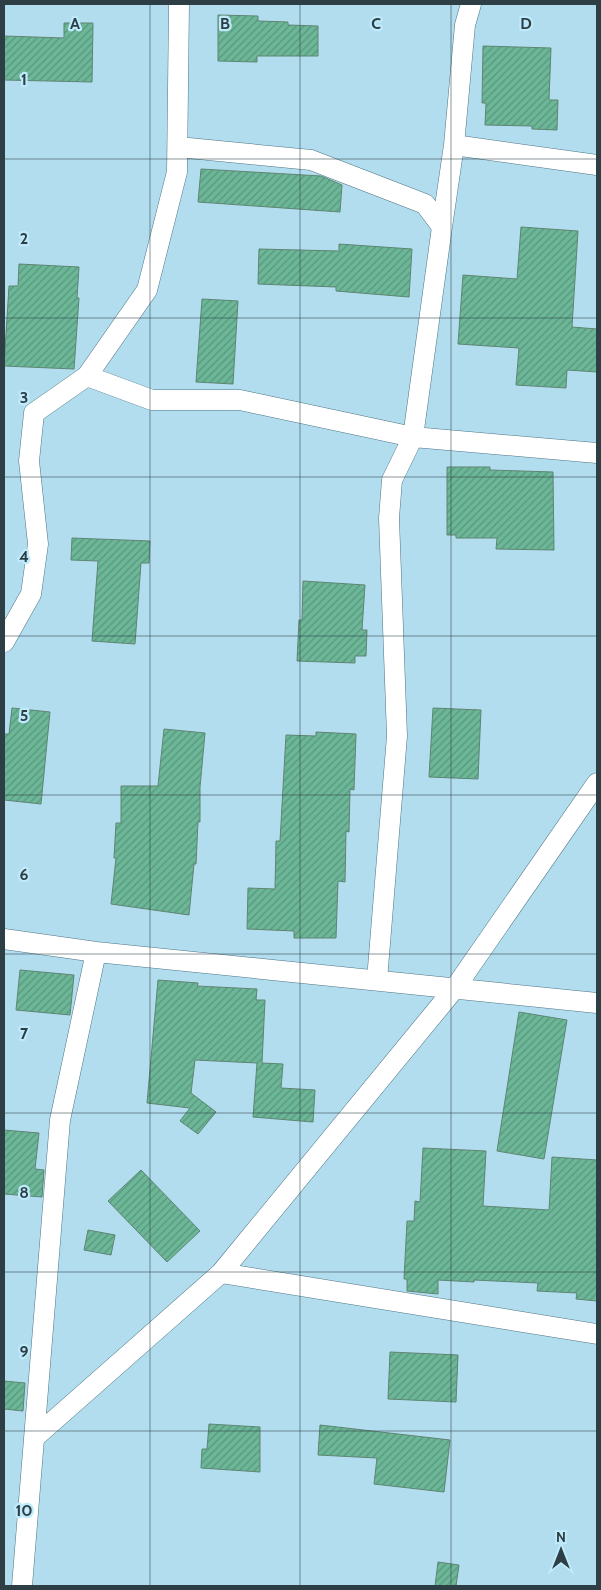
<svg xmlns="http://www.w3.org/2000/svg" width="601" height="1590" font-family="Cabin,sans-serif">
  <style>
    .building { fill: url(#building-hatch); stroke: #5e8573 }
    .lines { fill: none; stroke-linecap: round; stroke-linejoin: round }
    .street-casing { stroke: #4d7585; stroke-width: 21 }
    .street { stroke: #fff; stroke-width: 20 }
    .grid { fill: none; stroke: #2d3e45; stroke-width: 1; stroke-opacity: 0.55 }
    .grid-label { font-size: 16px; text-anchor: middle; font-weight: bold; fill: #2d3e45; stroke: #beeafc; stroke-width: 4.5; stroke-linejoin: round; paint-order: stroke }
  </style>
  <defs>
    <pattern id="building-hatch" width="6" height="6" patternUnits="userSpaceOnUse" patternTransform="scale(1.25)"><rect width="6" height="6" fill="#6cb797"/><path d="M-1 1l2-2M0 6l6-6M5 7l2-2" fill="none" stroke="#59967d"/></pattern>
  </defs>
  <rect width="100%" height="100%" fill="#b2ddee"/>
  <path class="building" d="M218,15l40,1v5l30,1v3l30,1v30h-61v6l-39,-1z
    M64,23h29l-1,59 -88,-2v-44l60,2z
    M483,46l68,2 -2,52h9l-1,30 -25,-1v-3l-47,-1 1,-22h-4z
    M201,169l120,7 21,9 -2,27 -142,-10z
    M521,227l57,4 -6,96 25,2v43l-30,-2 -1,18 -50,-3 3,-37 -61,-4 5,-69 54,4z
    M339,244l73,5 -3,48 -73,-6v-4l-78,-3 1,-35 80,2z
    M19,264l60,3 -2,31h2l-5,71 -70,-3 5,-80h9z
    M202,299l36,2 -5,83 -37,-2z
    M447,467h43v3l63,2 1,78 -58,-1 1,-11h-41v-3h-9z
    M72,538l78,3 -1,22h-8l-6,81 -43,-3 6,-80 -27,-1z
    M303,581l62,4 -3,45h5l-1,26h-11v7l-58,-2 2,-41h3z
    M12,708l38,4 -9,92 -37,-4v-66h5z
    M433,708l48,2 -3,69 -49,-2z
    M164,729l41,4 -5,54v35h-2l-2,42h-2l-5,51 -78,-11 5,-46h-2l2,-35h5v-37h37z
    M316,732l40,2 -2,56 -4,-1 -1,43 -3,-1 -1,51 -7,-1 -2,57h-42v-7l-47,-2 1,-41 27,1 1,-48h4l6,-106 30,1z
    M20,970l54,5 -4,40 -54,-5z
    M158,980l40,3 -1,3 60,3 -1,11h9l-3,63 21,1 -2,24 34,2 -2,32 -60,-5 4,-54 -62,-3 -4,33 25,19 -18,22 -18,-13 10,-13 -43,-5z
    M519,1012l48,8 -23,139 -47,-8z
    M4,1130l35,3 -4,36 9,1 -2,27 -38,-3z
    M423,1148l63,3 -3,55 66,4 3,-53 45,3v141l-21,-2 1,-6 -40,-2 1,-8 -64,-3v2l-36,-2v14l-31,-3v-12h-3l3,-58h7l1,-20 5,1z
    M141,1170l59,61 -33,31 -59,-61z
    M88,1230l27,5 -4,20 -27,-5z
    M390,1352l68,3 -2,47 -68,-3z
    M4,1381l21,2 -2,28 -19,-2z
    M209,1424l51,3v45l-59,-4 1,-19h5z
    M320,1425l130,15 -6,52 -70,-8 3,-26 -59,-3z
    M438,1562l21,3 -3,21h-21z"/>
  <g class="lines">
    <defs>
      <path id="street" d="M454,145l11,-120 6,-21
        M178,147l133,13 114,44 17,23 -29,210 -21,43 -3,38 8,218 -20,244
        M442,227l12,-82 143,20
        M87,376l65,24h88l173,37 184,16
        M4,642l27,-48 7,-50 -9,-83 5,-48 53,-37 60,-86 30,-118 2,-168
        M4,939l92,13 501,51
        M221,1273l376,61
        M34,1438l187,-165 234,-285 142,-205
        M22,1586l38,-466 36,-168"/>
    </defs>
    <use href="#street" class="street-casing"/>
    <use href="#street" class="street"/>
  </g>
  <path class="grid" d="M150,4v1582M300,4v1582M451,4v1582M4,159h593M4,318h593M4,477h593M4,636h593M4,795h593M4,954h593M4,1113h593M4,1272h593M4,1431h593"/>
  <g class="grid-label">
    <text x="75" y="29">A</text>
    <text x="225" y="29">B</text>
    <text x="376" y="29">C</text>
    <text x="526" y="29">D</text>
    <text x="24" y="85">1</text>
    <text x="24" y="244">2</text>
    <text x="24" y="403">3</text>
    <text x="24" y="562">4</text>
    <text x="24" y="721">5</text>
    <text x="24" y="880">6</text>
    <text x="24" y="1039">7</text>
    <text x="24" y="1198">8</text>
    <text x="24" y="1357">9</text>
    <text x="24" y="1516">10</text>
  </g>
  <rect width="601" height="1590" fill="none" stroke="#2d3e45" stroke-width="10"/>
  <g transform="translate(561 1550)" stroke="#beeafc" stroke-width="4" paint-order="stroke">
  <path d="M0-4L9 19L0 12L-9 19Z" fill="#2d3e45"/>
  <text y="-8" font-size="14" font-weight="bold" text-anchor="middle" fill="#2d3e45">N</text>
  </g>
</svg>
